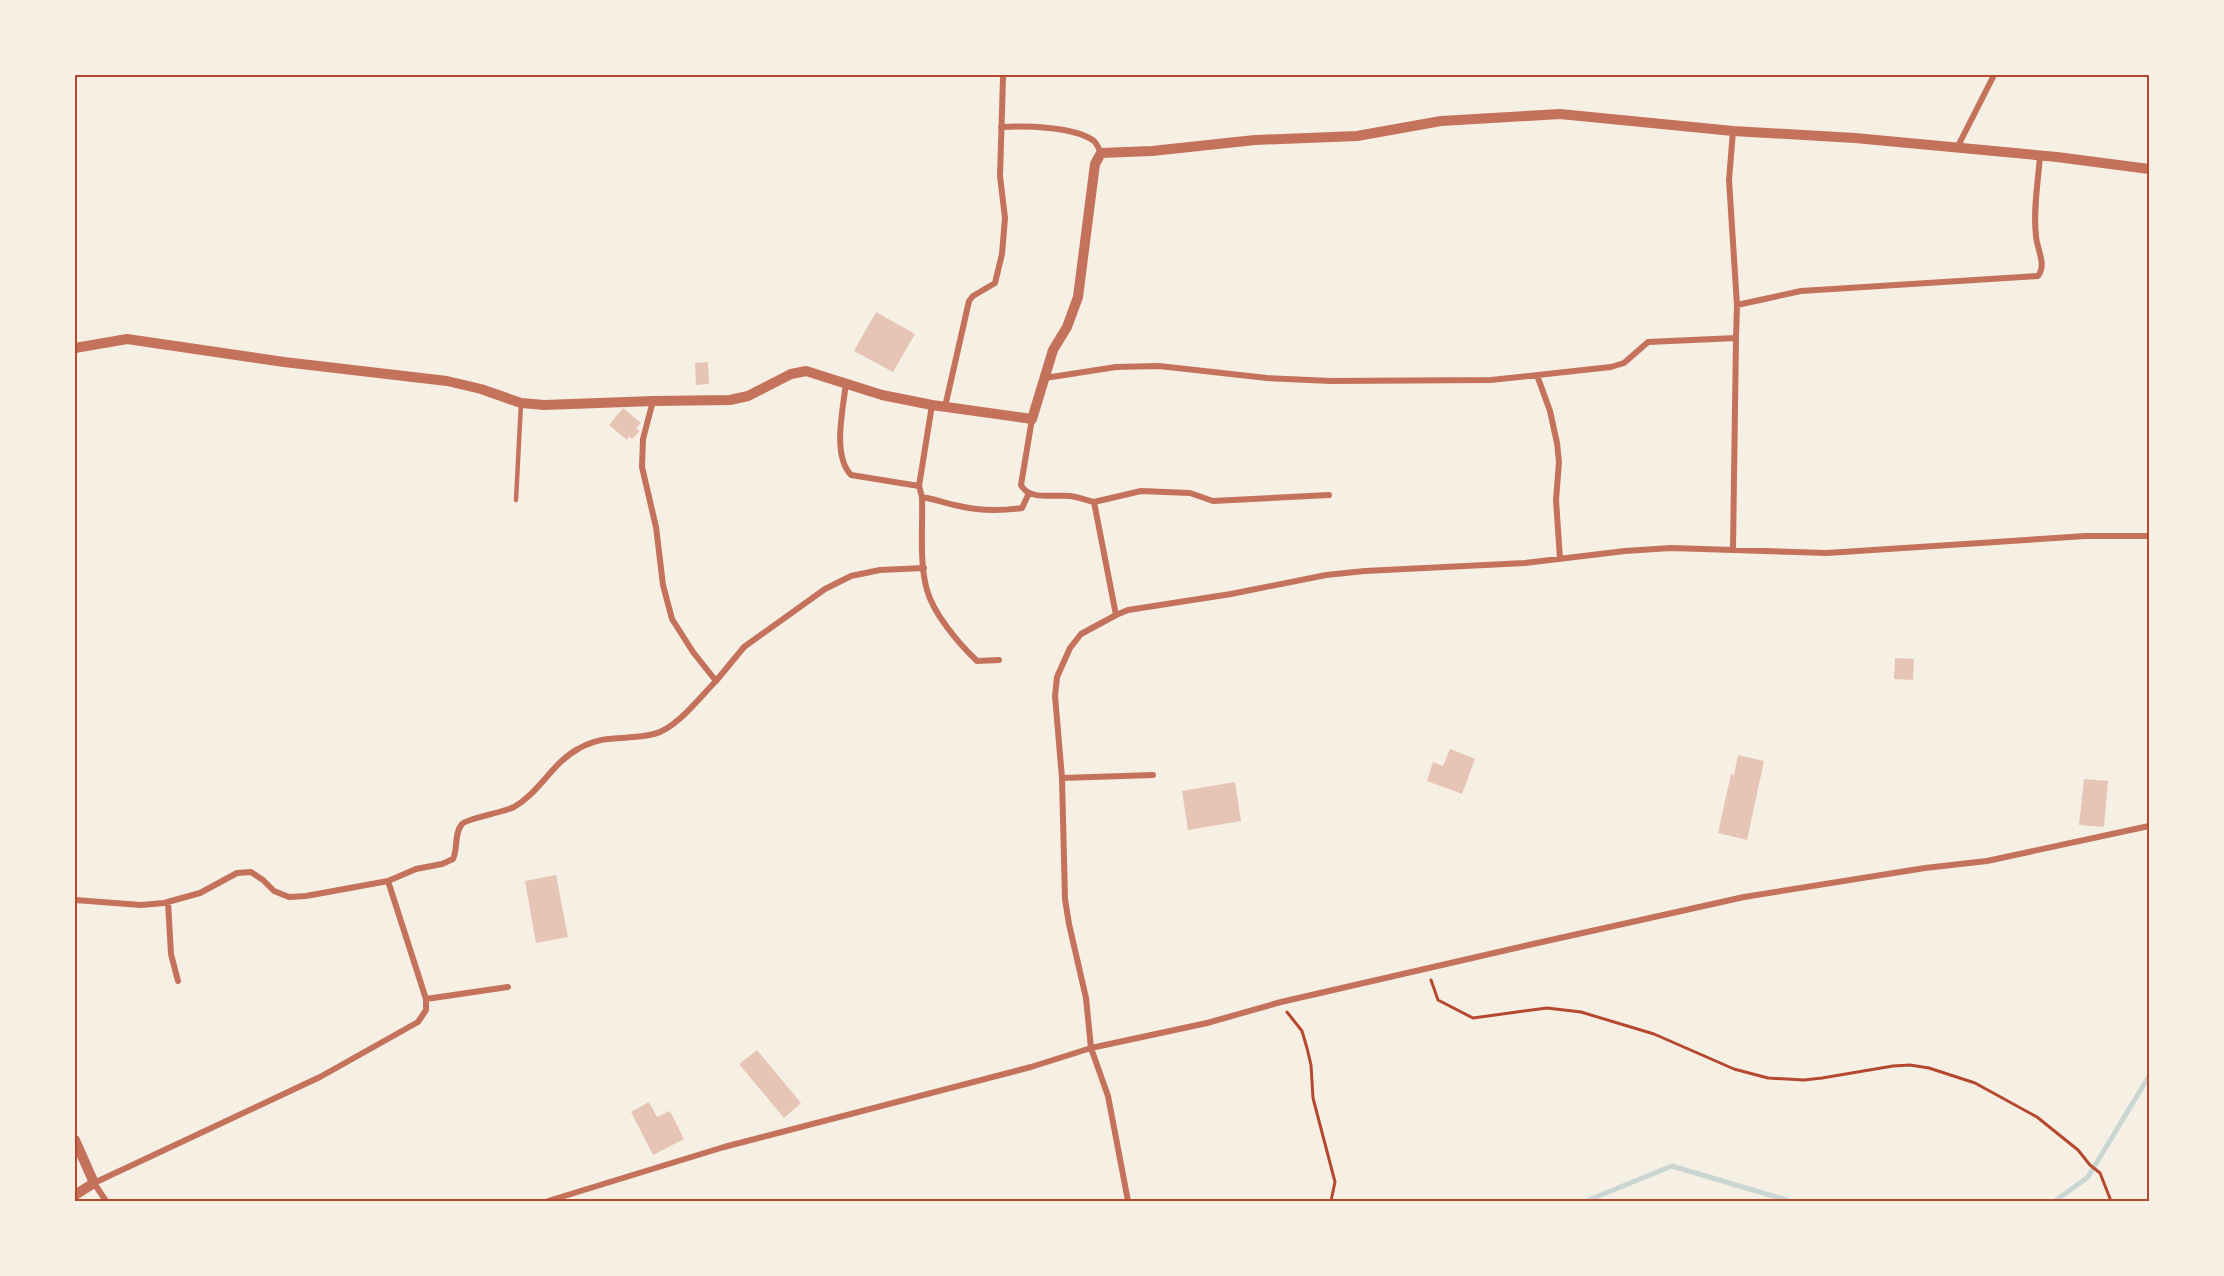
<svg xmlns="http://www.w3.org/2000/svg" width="2224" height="1276" font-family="Mulish,sans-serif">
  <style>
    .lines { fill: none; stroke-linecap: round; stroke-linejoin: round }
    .stream { stroke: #c9d6d2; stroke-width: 5 }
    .building { fill: #e6c5b7 }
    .path { stroke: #b5482f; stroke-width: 3 }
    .service { stroke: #c5725c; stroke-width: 4.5 }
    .minor { stroke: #c5725c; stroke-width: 6 }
    .tertiary { stroke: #c5725c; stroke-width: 10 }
    .neatline { fill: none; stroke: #b5482f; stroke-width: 2 }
  </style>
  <rect width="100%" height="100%" fill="#f6efe4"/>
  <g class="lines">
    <path class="stream" d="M1586,1201l86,-35 118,35
      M2055,1201l33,-24 61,-101"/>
  </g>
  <path class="building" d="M876,312l39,22 -22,38 -39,-21z
    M708,362l1,22 -13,1 -1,-22z
    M623,408l18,15 -5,5 4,3 -8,8 -3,-3 -2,4 -18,-15z
    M1895,658l19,1 -1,21 -19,-1z
    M1450,749l25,10 -13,35 -35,-13 6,-19 10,4z
    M1738,755l26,6 -17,79 -29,-7 13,-59 3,1z
    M2084,779l24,2 -4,46 -25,-2z
    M1235,782l6,39 -53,9 -6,-39z
    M556,875l12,62 -32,6 -11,-62z
    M757,1050l44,53 -17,15 -45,-54z
    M649,1102l8,15 13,-6 14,28 -31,16 -22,-43z"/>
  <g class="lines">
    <path class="path" d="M1431,980l7,20 35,18 74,-10 34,4 73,22 80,35 34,9 36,2 18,-2 71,-12 17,-1 19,3 46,15 62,34 41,33 12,15 10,8 11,28
      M1287,1012l15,19 5,17 4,17 2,33 22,84 -4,19"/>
    <path class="service" d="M516,500l5,-97"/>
    <path class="minor" d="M1001,127c24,-1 73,-1 93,14 3,3 5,8 7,12
      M1957,148l37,-73
      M1737,305l64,-14 237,-15c9,-12 -1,-26 -2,-40 -3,-26 2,-54 4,-80
      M1537,375l13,36 7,32 2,19 -3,38 4,59
      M1045,378l71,-11 43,-1 108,12 64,3 160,-1 120,-13 13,-4 24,-21 88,-4 1,-33 -8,-125 4,-49
      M846,383c-3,27 -14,72 5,92l68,11 13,-81
      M945,407l24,-106 4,-5 22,-13 7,-29 3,-36 -5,-42 3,-98
      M1032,419l-11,66c8,16 34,9 49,11 8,1 16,4 24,6l22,113 12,-5 103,-16 95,-19 39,-4 160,-8 100,-12 46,-3 156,5 259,-17h63
      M919,486l3,11c14,2 24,7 37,9 21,5 42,5 63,2l7,-15
      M922,497c1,29 -3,66 5,93 6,23 32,54 50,71l22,-1
      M1094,502l47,-11 49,2 23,8 116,-6
      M1733,549l3,-211
      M716,681l28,-34 81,-58 26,-13 29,-6 44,-2
      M1062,778l91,-3
      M75,900l66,5 23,-2 36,-10 37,-20 14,-1 12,8 11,11 15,6 17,-1 82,-15 28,-12 26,-5 11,-5c5,-10 1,-26 9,-35 6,-6 40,-11 52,-17 26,-15 38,-44 64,-58 28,-16 48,-8 76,-15 22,-5 46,-37 62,-53l-23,-29 -21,-33 -9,-34 -7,-58 -14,-60 1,-28 10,-38
      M168,902l3,52 7,27
      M426,999l82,-12
      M106,1201l-12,-18 226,-106 98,-55 8,-12v-11l-38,-118
      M548,1201l176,-54 307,-80 60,-19 -5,-50 -17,-74 -4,-25 -3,-121 -7,-82 2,-19 13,-29 11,-14 35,-19
      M1128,1201l-20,-105 -17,-48 116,-25 74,-21 252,-58 211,-47 181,-29 62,-7 162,-35"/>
    <path class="tertiary" d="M75,348l52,-9 157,23 163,19 34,8 40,14 23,2 109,-4 77,-1 18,-4 43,-22 15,-3 76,24 50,10 100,14 21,-69 14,-23 11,-30 17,-133 6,-11 51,-2 103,-11 102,-4 84,-15 119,-7 173,17 122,7 202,19 92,12
      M75,1140l19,43 -19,12"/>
  </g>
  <rect width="2224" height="1276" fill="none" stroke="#f6efe4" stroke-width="153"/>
  <rect x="76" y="76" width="2072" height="1124" class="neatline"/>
</svg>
